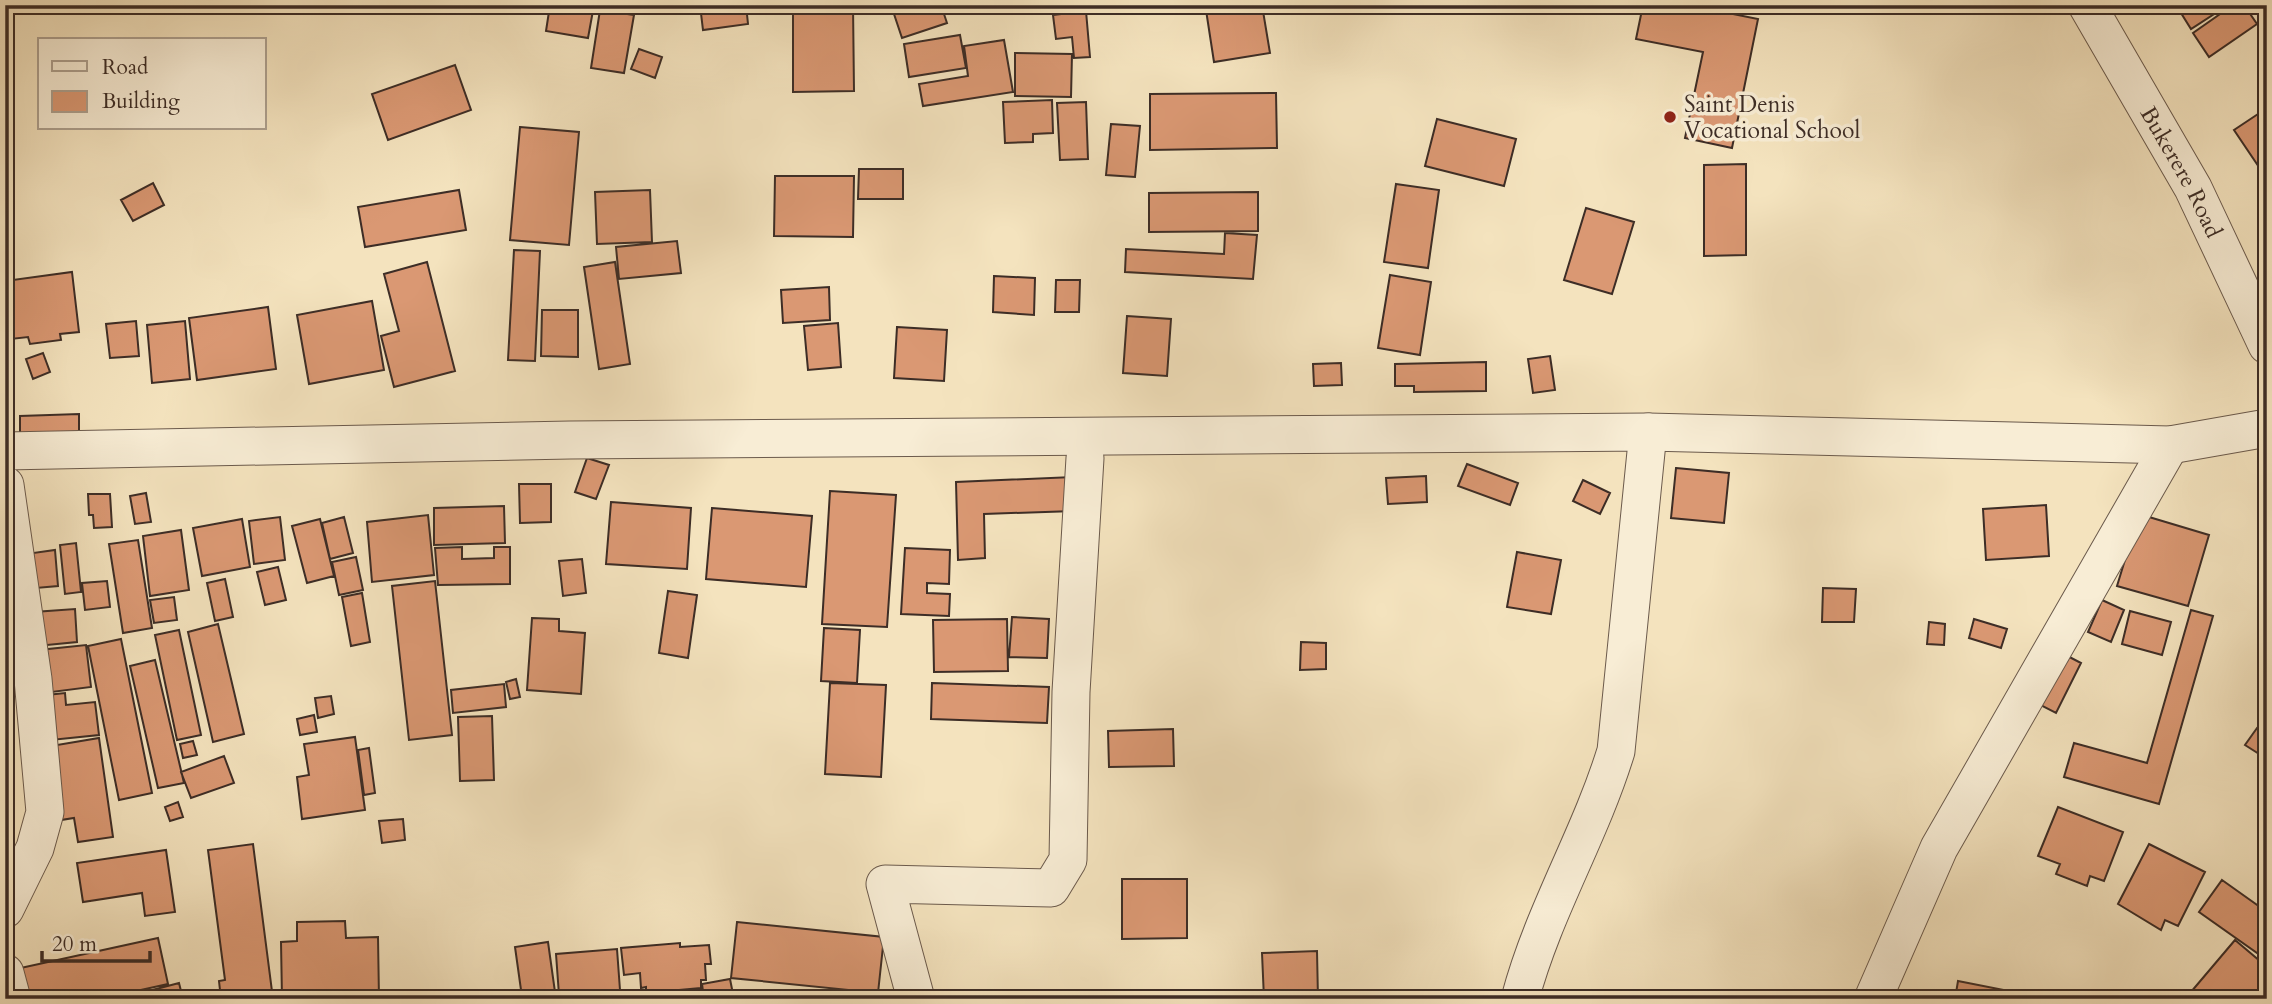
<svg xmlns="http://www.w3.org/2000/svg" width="2272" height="1004" font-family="Cardo,serif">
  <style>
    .building { fill: #da9873; stroke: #3d2d26; stroke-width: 2 }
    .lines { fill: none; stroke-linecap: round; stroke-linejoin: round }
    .minor-casing { stroke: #6b5a4c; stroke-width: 39 }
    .minor { stroke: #f8edd5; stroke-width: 37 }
    .poi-dot { fill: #8f2418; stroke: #f8edd5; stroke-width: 2.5 }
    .labels { text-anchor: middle; stroke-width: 7; stroke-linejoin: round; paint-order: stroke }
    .poi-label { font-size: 23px; fill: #3d2d26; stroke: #f8edd5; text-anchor: start }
    .street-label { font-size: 23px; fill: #3d2d26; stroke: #f8edd5 }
  </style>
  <rect width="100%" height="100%" fill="#f4e3be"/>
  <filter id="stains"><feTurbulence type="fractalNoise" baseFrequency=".00286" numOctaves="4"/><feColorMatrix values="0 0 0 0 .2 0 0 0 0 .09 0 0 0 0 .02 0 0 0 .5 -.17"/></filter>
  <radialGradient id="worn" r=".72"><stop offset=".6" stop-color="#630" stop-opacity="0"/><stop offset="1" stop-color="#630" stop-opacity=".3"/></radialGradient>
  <path class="building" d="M550,5h44l-6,33 -42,-7z
    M700,5h46l2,19 -45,6z
    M793,5h60l1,86 -61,1z
    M891,5h50l6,18 -45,15z
    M1237,5h25l8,48 -56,9 -8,-52z
    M1643,5h45l70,14 -26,129 -47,-10 18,-86 -67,-13z
    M2176,5h52l-37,24z
    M2233,5h11l13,19 -48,33 -16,-24z
    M600,10l34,5 -10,58 -33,-5z
    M1086,11l4,46 -16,1 -2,-21 -16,2 -3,-24z
    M960,35l6,33 -57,9 -5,-33z
    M1004,40l9,52 -90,14 -4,-22 49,-8 -4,-30z
    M639,49l23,8 -7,21 -24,-9z
    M1015,53l57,1 -1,43 -56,-1z
    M5,60l7,31 -7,1z
    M455,65l16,45 -83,30 -16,-46z
    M1276,93l1,55 -127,2v-56z
    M1052,100l1,33 -20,1v8l-28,1 -2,-41z
    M1086,102l2,57 -28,1 -3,-57z
    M2267,108v71l-33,-49z
    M1437,119l79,20 -12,47 -79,-20z
    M1111,124l29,2 -5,51 -29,-2z
    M520,127l59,5 -10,113 -59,-5z
    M1746,164v91l-42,1v-91z
    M859,169h44v30h-45z
    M775,176h79l-1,61 -79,-1z
    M153,183l11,22 -31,16 -12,-21z
    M1396,184l43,6 -11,78 -44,-6z
    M459,190l7,40 -101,17 -7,-40z
    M650,190l2,52 -55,2 -2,-52z
    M1258,192v39l-109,1v-39z
    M1586,208l48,14 -22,72 -48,-14z
    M1225,233l32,2 -4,44 -128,-7 1,-23 98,5z
    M677,241l4,32 -62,6 -3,-32z
    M514,250l26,1 -5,110 -27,-1z
    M427,262l28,109 -61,16 -13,-51 18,-5 -15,-57z
    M615,262l15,102 -31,5 -15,-102z
    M72,272l7,60 -19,2 1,6 -31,4 -2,-7 -17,2 -6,-58z
    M1390,275l41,7 -11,73 -42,-7z
    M994,276l41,2 -1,37 -41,-3z
    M1056,280h24l-1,32h-24z
    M829,287l1,33 -47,3 -2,-33z
    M372,301l12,69 -75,14 -12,-69z
    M268,307l8,62 -79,11 -8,-62z
    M542,310h36v47l-37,-1z
    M1127,316l44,3 -4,57 -44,-3z
    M136,321l3,35 -29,2 -4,-34z
    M185,321l5,58 -38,4 -5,-58z
    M838,323l3,44 -33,3 -4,-44z
    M897,327l50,3 -3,51 -50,-3z
    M43,353l7,19 -17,7 -7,-20z
    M1550,356l5,34 -22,3 -5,-34z
    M1486,362v29l-72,1v-6h-19v-22z
    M1341,363l1,22 -28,1 -1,-22z
    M79,414v24l-59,1v-23z
    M587,458l22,7 -13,34 -21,-7z
    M1467,464l51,19 -8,22 -52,-19z
    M1676,468l53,5 -5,50 -53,-5z
    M1426,476l1,26 -39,2 -2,-26z
    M1073,477l1,34 -90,3 1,44 -27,2 -2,-78z
    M1583,480l27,13 -10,21 -27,-13z
    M519,484h32v38l-31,1z
    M830,491l66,4 -9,132 -65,-3z
    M146,493l5,29 -16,2 -5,-28z
    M88,494h22l2,33 -18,1 -1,-13h-4z
    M611,502l80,6 -4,61 -81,-5z
    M2046,505l3,51 -63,4 -3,-51z
    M504,506l1,37 -71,2v-37z
    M712,508l100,8 -6,71 -100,-8z
    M2139,514l70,21 -21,71 -71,-20z
    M428,515l6,60 -62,7 -5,-60z
    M280,517l5,43 -31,4 -5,-43z
    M344,517l9,36 -23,6 -8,-36z
    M242,519l8,48 -48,9 -9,-48z
    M320,519l14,57 -27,7 -15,-57z
    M181,530l8,60 -39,6 -7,-60z
    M138,540l14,88 -29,5 -14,-89z
    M76,543l5,49 -16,2 -5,-49z
    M462,547v12l32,-1v-11h16v37l-72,1 -3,-37z
    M905,548l45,2 -1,34 -22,-1v10l23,1 -1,22 -48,-2z
    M55,550l3,36 -22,2 -3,-35z
    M1517,552l44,8 -10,54 -44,-7z
    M356,557l7,33 -24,5 -7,-33z
    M582,559l4,34 -23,3 -4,-35z
    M278,567l8,33 -21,5 -8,-33z
    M225,579l8,38 -18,4 -8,-38z
    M107,581l3,26 -25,3 -3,-27z
    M435,581l17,154 -43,5 -17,-154z
    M1823,588l33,1 -2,33h-32z
    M668,591l29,4 -9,63 -29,-5z
    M362,593l8,49 -19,4 -9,-49z
    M174,597l3,23 -23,3 -4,-23z
    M2102,600l22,10 -13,32 -23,-10z
    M75,609l2,33 -40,4 -3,-34z
    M2191,610l22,6 -54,188 -95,-27 10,-34 73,20z
    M2130,611l41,11 -9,33 -40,-11z
    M1012,617l37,2 -2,39 -38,-1z
    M532,618l27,1v12l26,2 -4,61 -54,-4z
    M1007,619l1,52 -74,1 -1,-52z
    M1974,619l33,10 -6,19 -32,-10z
    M1929,622l16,2 -1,21 -17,-1z
    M218,624l26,110 -31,8 -25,-110z
    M824,628l36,2 -3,53 -36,-2z
    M179,630l22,105 -24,5 -22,-105z
    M121,639l31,154 -33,7 -31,-154z
    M1301,642l25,1v26l-26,1z
    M86,645l5,42 -47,6 -5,-43z
    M2056,650l25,13 -25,50 -25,-13z
    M155,660l29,123 -26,5 -28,-122z
    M516,679l4,18 -10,2 -4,-17z
    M830,683l56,2 -5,92 -56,-3z
    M932,683l117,4 -2,36 -116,-4z
    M504,684l2,23 -53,6 -2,-23z
    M65,693l1,12 29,-3 4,33 -48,5 -4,-45z
    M331,696l3,18 -16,4 -3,-20z
    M314,715l3,17 -17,3 -3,-16z
    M492,716l2,64 -34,1 -2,-64z
    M2257,728l10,6v25l-22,-14z
    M1173,729l1,37 -65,1 -1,-36z
    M355,737l10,73 -63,9 -5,-42 12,-2 -5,-31z
    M99,738l14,99 -35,5 -4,-24 -13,2 -10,-74z
    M193,741l4,14 -14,3 -3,-14z
    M369,748l6,45 -11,2 -6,-45z
    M224,756l10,27 -43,15 -10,-26z
    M5,779l6,36 -6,1z
    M178,802l5,15 -13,4 -5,-14z
    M2058,807l65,25 -19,49 -14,-5 -3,10 -31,-12 4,-10 -22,-8z
    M403,819l2,21 -23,3 -3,-22z
    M253,844l20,155h-52l-2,-18 6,-1 -17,-130z
    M2149,844l56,28 -27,54 -13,-6 -4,10 -43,-26z
    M166,850l9,62 -30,4 -3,-23 -59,9 -6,-39z
    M1122,879h65v59l-65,1z
    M2222,880l45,32v48l-68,-48z
    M345,921l1,17 32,-1 1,62h-97l-1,-57 16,-1v-19z
    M737,922l147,15 -6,56 -147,-15z
    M158,938l10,46 -68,15h-78l-6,-30z
    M2235,940l32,27v30l-82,2z
    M548,942l7,50 -33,5 -7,-50z
    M680,943v4l29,-2 2,19h-6l1,16h-5v8l-55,5v-6l-5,1 -1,-15 -16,2 -3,-27z
    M617,949l3,41 -61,5 -3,-41z
    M1317,951l1,48h-54l-2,-46z
    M730,979l4,20h-30l-2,-15z
    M1958,981l66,13 -1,5h-68z
    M179,983l4,16h-65z"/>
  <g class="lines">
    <defs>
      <g id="minor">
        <path id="s1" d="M2087,5l106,183 74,157"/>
        <path d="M5,451l565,-11 1078,-8 522,13 97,-17"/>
        <path d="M5,485l28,194 12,133 -10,36 -30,61"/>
        <path d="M5,973l7,26"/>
        <path d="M916,999l-31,-115 166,4 17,-28 3,-168 14,-234"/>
        <path d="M1520,999c23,-87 70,-163 96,-248l32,-319"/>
        <path d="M1873,999l66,-151 231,-403"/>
      </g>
    </defs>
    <use href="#minor" class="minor-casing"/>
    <use href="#minor" class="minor"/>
  </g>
  <circle class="poi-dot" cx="1670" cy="117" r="7"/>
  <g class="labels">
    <g class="poi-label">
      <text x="1684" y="112">Saint Denis<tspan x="1684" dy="26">Vocational School</tspan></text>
    </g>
    <g class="street-label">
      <text dy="8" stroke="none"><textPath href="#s1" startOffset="192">Bukerere Road</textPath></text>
    </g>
  </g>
  <rect width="2272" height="1004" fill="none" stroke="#f4e3be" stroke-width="28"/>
  <rect x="7" y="7" width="2258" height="990" fill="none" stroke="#3d2d26" stroke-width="3.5"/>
  <rect x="14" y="14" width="2244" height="976" fill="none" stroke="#3d2d26" stroke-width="2"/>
  <rect x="38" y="38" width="228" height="91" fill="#f8edd5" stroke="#ada08f" stroke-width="2"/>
  <rect x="52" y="61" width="35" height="10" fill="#f8edd5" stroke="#ada08f" stroke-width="2"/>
  <text x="102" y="74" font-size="21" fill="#3d2d26">Road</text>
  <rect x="52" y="91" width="35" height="21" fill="#da9873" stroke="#ada08f" stroke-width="2"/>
  <text x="102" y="108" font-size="21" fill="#3d2d26">Building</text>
  <path d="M42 951v10h108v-10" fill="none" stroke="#3d2d26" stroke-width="3.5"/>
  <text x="52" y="951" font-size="21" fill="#3d2d26" stroke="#f8edd5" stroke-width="5" paint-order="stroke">20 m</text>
  <rect width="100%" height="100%" filter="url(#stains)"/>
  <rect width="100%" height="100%" fill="url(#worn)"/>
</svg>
